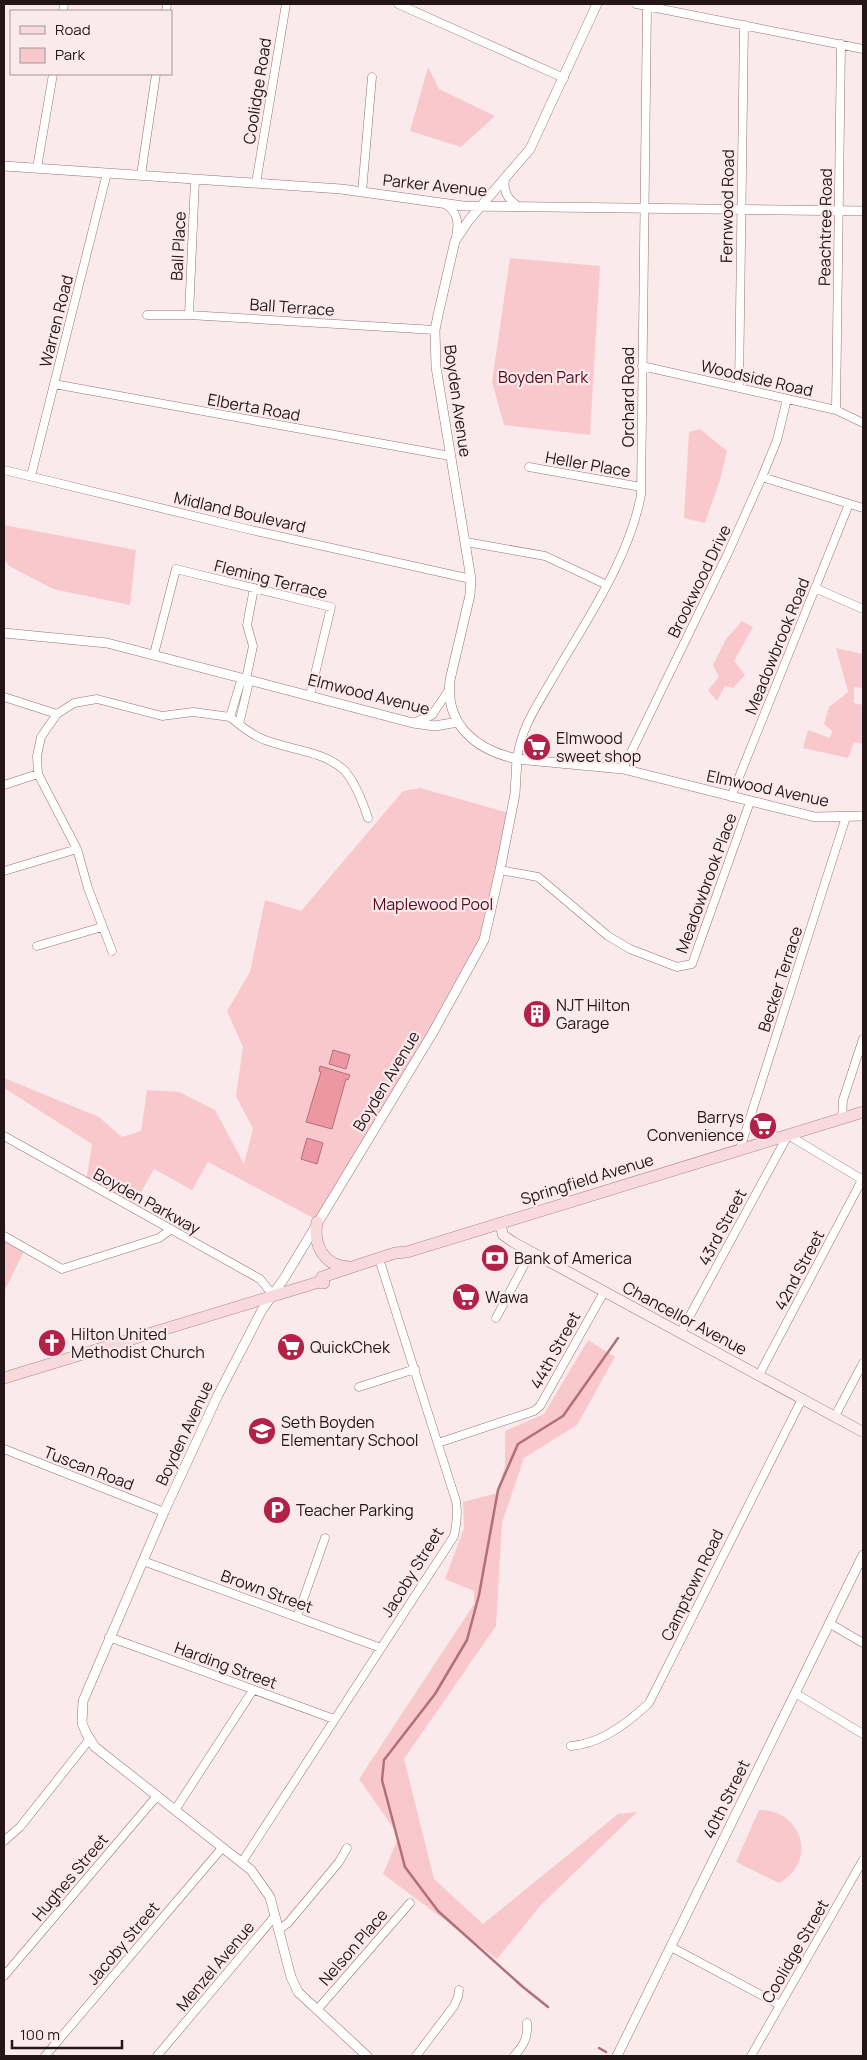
<svg xmlns="http://www.w3.org/2000/svg" width="867" height="2060" font-family="Manrope,sans-serif">
  <style>
    .green { fill: #f9c8cd }
    .water { fill: #ed97a2; stroke: #b17079 }
    .lines { fill: none; stroke-linecap: round; stroke-linejoin: round }
    .stream { stroke: #b17079; stroke-width: 2.5 }
    .minor-casing { stroke: #957276; stroke-width: 9 }
    .tertiary-casing { stroke: #957276; stroke-width: 10 }
    .secondary-casing { stroke: #957276; stroke-width: 11 }
    .primary-casing { stroke: #ab8589; stroke-width: 12 }
    .minor { stroke: #fff; stroke-width: 8 }
    .tertiary { stroke: #fff; stroke-width: 9 }
    .secondary { stroke: #fcecee; stroke-width: 10 }
    .primary { stroke: #f8dadd; stroke-width: 11 }
    .labels { text-anchor: middle; stroke-width: 4.5; stroke-linejoin: round; paint-order: stroke }
    .street-label { font-size: 16px; fill: #241618; stroke: #fbeaec }
    .park-label { font-size: 16px; fill: #560a1f; stroke: #fbeaec }
    .poi-label { font-size: 16px; fill: #241618; stroke: #fbeaec; text-anchor: start }
  </style>
  <rect width="100%" height="100%" fill="#fbeaec"/>
  <path class="green" d="M428,67l11,22 56,27 -34,31 -51,-16z
    M510,258l90,8 -10,169 -86,-10 -12,-43z
    M700,429l27,22 -7,29 -15,43 -21,-5 5,-86z
    M4,525l132,25 -6,55 -77,-16 -44,-23 -5,-7z
    M742,621l11,6 -19,34 11,14 -12,13 -8,-2 -8,15 -9,-11 11,-13 -6,-12 13,-26z
    M836,648l27,6v34l-9,-1v16l9,2v39l-9,-2 -6,16 -45,-10 5,-18 22,8 2,-7 -8,-7 5,-17 19,-15z
    M420,788l93,26 -24,108 -61,113 -109,186 -111,-59 -16,28 -38,-21 -22,39 -46,-26 6,-38 -88,-56v-10l95,39 23,20 19,-6 6,-41 32,2 36,18 29,54 9,-35 -17,-33 7,-49 -16,-36 23,-39 15,-72 36,11 102,-120z
    M4,1235l22,12 -22,45z
    M588,1340l27,17 -38,68 -53,33 -22,65 -6,103 -92,133 30,120 49,45 135,-110 19,-2 -96,93 -44,54 -114,-85 16,-38 -40,-57 115,-175v-13l-29,-12 19,-51 -1,-26 34,-9 8,-27v-35l39,-17z
    M759,1810c44,0 59,52 20,73l-43,-21z"/>
  <path class="water" d="M333,1050l17,5 -4,14 -17,-5z
    M320,1066l30,9 -2,5 -2,-1 -14,50 -26,-7 15,-50 -2,-1z
    M307,1138l16,5 -6,21 -16,-5z"/>
  <g class="lines">
    <path class="stream" d="M548,2007l-25,-20 -85,-76 -33,-44 -23,-87 2,-20 51,-66 32,-54 12,-45 19,-105 20,-46 45,-28 55,-78
      M599,2048l7,4"/>
    <defs>
      <path id="minor" d="M398,4l166,74
        M636,4l227,45
        M63,11l1,-7
        M166,11l1,-7
        M37,168l16,-94
        M141,175l15,-101
        M505,179c-2,14 3,20 14,28
        M256,183l30,-179
        M362,192l10,-115
        M445,204c13,8 14,19 11,33
        M147,315h42l246,15
        M189,315l6,-136
        M642,366l194,44 27,13
        M54,384l396,72
        M739,387l5,-362
        M836,410l5,-366
        M529,467l112,20
        M4,470l243,59 224,50
        M31,476l76,-303
        M762,477l101,31
        M466,542l79,14 62,29
        M815,588l48,21
        M154,654l22,-85 155,38 -21,88
        M246,679l7,-33 -6,-21 7,-37
        M4,697l53,17
        M230,717c11,9 22,18 35,23 26,10 58,11 79,30 11,12 19,33 24,48
        M230,717l10,-33 6,-5 2,7 -9,38
        M413,723l19,-8 17,-25
        M517,759c4,-32 21,-55 37,-83 32,-55 75,-117 87,-181l6,-489
        M623,769l105,-216 34,-76 15,-37 10,-41
        M4,785l34,-11
        M731,797l118,-293
        M500,870l38,7 70,59 22,13 47,18 15,-3 58,-162
        M4,871l73,-22
        M37,946l65,-19
        M112,951l-24,-63 -11,-39 -39,-75 -1,-18 4,-19 16,-23 17,-11 23,-4 65,17 31,-4 37,5
        M842,1118l1,-18 20,-61
        M4,1136l256,143 13,16
        M740,1149l106,-332
        M4,1236l58,33 97,-31 11,-8
        M496,1318l35,-66
        M681,1332l107,-197 75,45
        M759,1375l104,-197
        M359,1387l56,-18
        M835,1416l28,-53
        M438,1443l96,-32 6,-5 64,-114
        M4,1449l160,63
        M143,1561l238,87
        M297,1617l28,-79
        M829,1623l34,20
        M109,1637l225,82
        M795,1693l68,41
        M571,1746c30,-2 57,-23 78,-43l153,-304
        M175,1810l78,-120
        M4,1841l16,-14 69,-87
        M242,1862l212,-326c3,-13 4,-22 2,-35l-75,-236
        M278,1930l10,-7 51,-61 8,-14
        M671,1947l109,58
        M4,1976l153,-180
        M317,2010l93,-107
        M45,2056l177,-208
        M157,2056l118,-140
        M416,2056l38,-50 4,-9 1,-7
        M514,2056c10,-11 14,-18 13,-33
        M751,2056l112,-196"/>
      <path id="tertiary" d="M597,4l-67,145 -61,71 -14,21 -17,74 -3,15 1,37 35,212 -1,16 -20,85c-5,45 26,70 67,79l106,10 192,48 48,-1
        M4,166l337,23 122,17 400,5
        M4,633l103,10 306,80 22,3 23,-4
        M367,2056l-69,-64 -7,-15 -21,-80 -19,-27 -156,-123 -9,-14 -4,-10 1,-22 81,-189 54,-117 44,-85 23,-33 147,-243 52,-94 16,-70 15,-76 2,-35
        M617,2056l246,-501"/>
      <path id="secondary" d="M500,1223l3,12 10,7 350,190"/>
      <path id="primary" d="M317,1222c-4,23 7,45 33,45
        M319,1282l3,-5 73,-24 12,-1 456,-140
        M4,1378l315,-96 5,1"/>
    </defs>
    <use href="#minor" class="minor-casing"/>
    <use href="#tertiary" class="tertiary-casing"/>
    <use href="#secondary" class="secondary-casing"/>
    <use href="#primary" class="primary-casing"/>
    <use href="#minor" class="minor"/>
    <use href="#tertiary" class="tertiary"/>
    <use href="#secondary" class="secondary"/>
    <use href="#primary" class="primary"/>
  </g>
  <defs>
    <symbol id="supermarket-disc" viewBox="-11 -11 22 22"><circle r="9.5" fill="#b32149" stroke="#fbeaec"/><path d="M-6-5.5h2.5l.6 2H6L4.5 2H-2.5L-4.4-4H-6ZM-1.5 3.2a1.3 1.3 0 1 0 .1 0ZM3 3.2a1.3 1.3 0 1 0 .1 0Z" fill="#fff"/></symbol>
    <symbol id="building-disc" viewBox="-11 -11 22 22"><circle r="9.5" fill="#b32149" stroke="#fbeaec"/><path d="M-4-6H4V6H1V3H-1V6H-4ZM-2.5-4.3h1.7v1.8h-1.7ZM.8-4.3h1.7v1.8H.8ZM-2.5-1h1.7V.8h-1.7ZM.8-1h1.7V.8H.8Z" fill="#fff"/></symbol>
    <symbol id="bank-disc" viewBox="-11 -11 22 22"><circle r="9.5" fill="#b32149" stroke="#fbeaec"/><path d="M-6-4H6V4H-6ZM0-2.3a2.3 2.3 0 1 0 0 4.6a2.3 2.3 0 1 0 0-4.6Z" fill="#fff"/></symbol>
    <symbol id="church-disc" viewBox="-11 -11 22 22"><circle r="9.5" fill="#b32149" stroke="#fbeaec"/><path d="M-1.2-6h2.4v3.5h3.3v2.4h-3.3V6h-2.4V-.1h-3.3v-2.4h3.3Z" fill="#fff"/></symbol>
    <symbol id="school-disc" viewBox="-11 -11 22 22"><circle r="9.5" fill="#b32149" stroke="#fbeaec"/><path d="M0-5L7-2L0 1L-7-2ZM-4 1L0 2.5L4 1V4Q0 6-4 4Z" fill="#fff"/></symbol>
    <symbol id="parking-disc" viewBox="-11 -11 22 22"><circle r="9.5" fill="#b32149" stroke="#fbeaec"/><path d="M-3.5-5.5H1a3.5 3.5 0 0 1 0 7H-1V5.5H-3.5ZM-1-3.4V-.6H.8a1.4 1.4 0 0 0 0-2.8Z" fill="#fff"/></symbol>
  </defs>
  <g fill-rule="evenodd">
    <use href="#supermarket-disc" x="521" y="731" width="32" height="32"/>
    <use href="#building-disc" x="521" y="998" width="32" height="32"/>
    <use href="#supermarket-disc" x="747" y="1110" width="32" height="32"/>
    <use href="#bank-disc" x="479" y="1242" width="32" height="32"/>
    <use href="#supermarket-disc" x="450" y="1281" width="32" height="32"/>
    <use href="#church-disc" x="36" y="1327" width="32" height="32"/>
    <use href="#supermarket-disc" x="275" y="1331" width="32" height="32"/>
    <use href="#school-disc" x="246" y="1415" width="32" height="32"/>
    <use href="#parking-disc" x="261" y="1494" width="32" height="32"/>
  </g>
  <g class="labels">
    <g class="street-label">
      <text transform="translate(257 91) rotate(-81)" y="6">Coolidge Road</text>
      <text transform="translate(435 185) rotate(6)" y="6">Parker Avenue</text>
      <text transform="translate(727 206) rotate(-89)" y="6">Fernwood Road</text>
      <text transform="translate(825 227) rotate(-89)" y="6">Peachtree Road</text>
      <text transform="translate(178 246) rotate(-87)" y="6">Ball Place</text>
      <text transform="translate(292 307) rotate(4)" y="6">Ball Terrace</text>
      <text transform="translate(56 321) rotate(-76)" y="6">Warren Road</text>
      <text transform="translate(757 378) rotate(13)" y="6">Woodside Road</text>
      <text transform="translate(628 397) rotate(-90)" y="6">Orchard Road</text>
      <text transform="translate(458 401) rotate(82)" y="6">Boyden Avenue</text>
      <text transform="translate(254 407) rotate(10)" y="6">Elberta Road</text>
      <text transform="translate(588 464) rotate(10)" y="6">Heller Place</text>
      <text transform="translate(240 512) rotate(13)" y="6">Midland Boulevard</text>
      <text transform="translate(271 579) rotate(14)" y="6">Fleming Terrace</text>
      <text transform="translate(699 581) rotate(-64)" y="6">Brookwood Drive</text>
      <text transform="translate(777 646) rotate(-68)" y="6">Meadowbrook Road</text>
      <text transform="translate(369 694) rotate(14)" y="6">Elmwood Avenue</text>
      <text transform="translate(768 788) rotate(12)" y="6">Elmwood Avenue</text>
      <text transform="translate(706 883) rotate(-70)" y="6">Meadowbrook Place</text>
      <text transform="translate(780 979) rotate(-72)" y="6">Becker Terrace</text>
      <text transform="translate(386 1081) rotate(-59)" y="6">Boyden Avenue</text>
      <text transform="translate(587 1179) rotate(-17)" y="6">Springfield Avenue</text>
      <text transform="translate(147 1201) rotate(29)" y="6">Boyden Parkway</text>
      <text transform="translate(722 1227) rotate(-62)" y="6">43rd Street</text>
      <text transform="translate(799 1270) rotate(-62)" y="6">42nd Street</text>
      <text transform="translate(685 1318) rotate(28)" y="6">Chancellor Avenue</text>
      <text transform="translate(555 1350) rotate(-61)" y="6">44th Street</text>
      <text transform="translate(184 1433) rotate(-65)" y="6">Boyden Avenue</text>
      <text transform="translate(89 1468) rotate(21)" y="6">Tuscan Road</text>
      <text transform="translate(412 1572) rotate(-58)" y="6">Jacoby Street</text>
      <text transform="translate(692 1585) rotate(-64)" y="6">Camptown Road</text>
      <text transform="translate(267 1591) rotate(20)" y="6">Brown Street</text>
      <text transform="translate(226 1665) rotate(20)" y="6">Harding Street</text>
      <text transform="translate(726 1799) rotate(-64)" y="6">40th Street</text>
      <text transform="translate(70 1877) rotate(-50)" y="6">Hughes Street</text>
      <text transform="translate(123 1943) rotate(-50)" y="6">Jacoby Street</text>
      <text transform="translate(353 1947) rotate(-49)" y="6">Nelson Place</text>
      <text transform="translate(795 1951) rotate(-60)" y="6">Coolidge Street</text>
      <text transform="translate(215 1966) rotate(-50)" y="6">Menzel Avenue</text>
    </g>
    <g class="park-label">
      <text x="543" y="383">Boyden Park</text>
      <text x="433" y="910">Maplewood Pool</text>
    </g>
    <g class="poi-label">
      <text x="556" y="744">Elmwood<tspan x="556" dy="18">sweet shop</tspan></text>
      <text x="556" y="1011">NJT Hilton<tspan x="556" dy="18">Garage</tspan></text>
      <text x="744" y="1123" text-anchor="end">Barrys<tspan x="744" dy="18">Convenience</tspan></text>
      <text x="514" y="1264">Bank of America</text>
      <text x="485" y="1303">Wawa</text>
      <text x="71" y="1340">Hilton United<tspan x="71" dy="18">Methodist Church</tspan></text>
      <text x="310" y="1353">QuickChek</text>
      <text x="281" y="1428">Seth Boyden<tspan x="281" dy="18">Elementary School</tspan></text>
      <text x="296" y="1516">Teacher Parking</text>
    </g>
  </g>
  <rect width="867" height="2060" fill="none" stroke="#241618" stroke-width="10"/>
  <rect x="10" y="10" width="162" height="65" fill="#fbeaec" stroke="#a59597"/>
  <rect x="20" y="26" width="25" height="8" fill="#f8dadd" stroke="#a59597"/>
  <text x="55" y="35" font-size="15" fill="#241618">Road</text>
  <rect x="20" y="48" width="25" height="15" fill="#f9c8cd" stroke="#a59597"/>
  <text x="55" y="60" font-size="15" fill="#241618">Park</text>
  <path d="M12 2040v8h110v-8" fill="none" stroke="#241618" stroke-width="2.5"/>
  <text x="20" y="2040" font-size="15" fill="#241618" stroke="#fbeaec" stroke-width="4" paint-order="stroke">100 m</text>
</svg>
